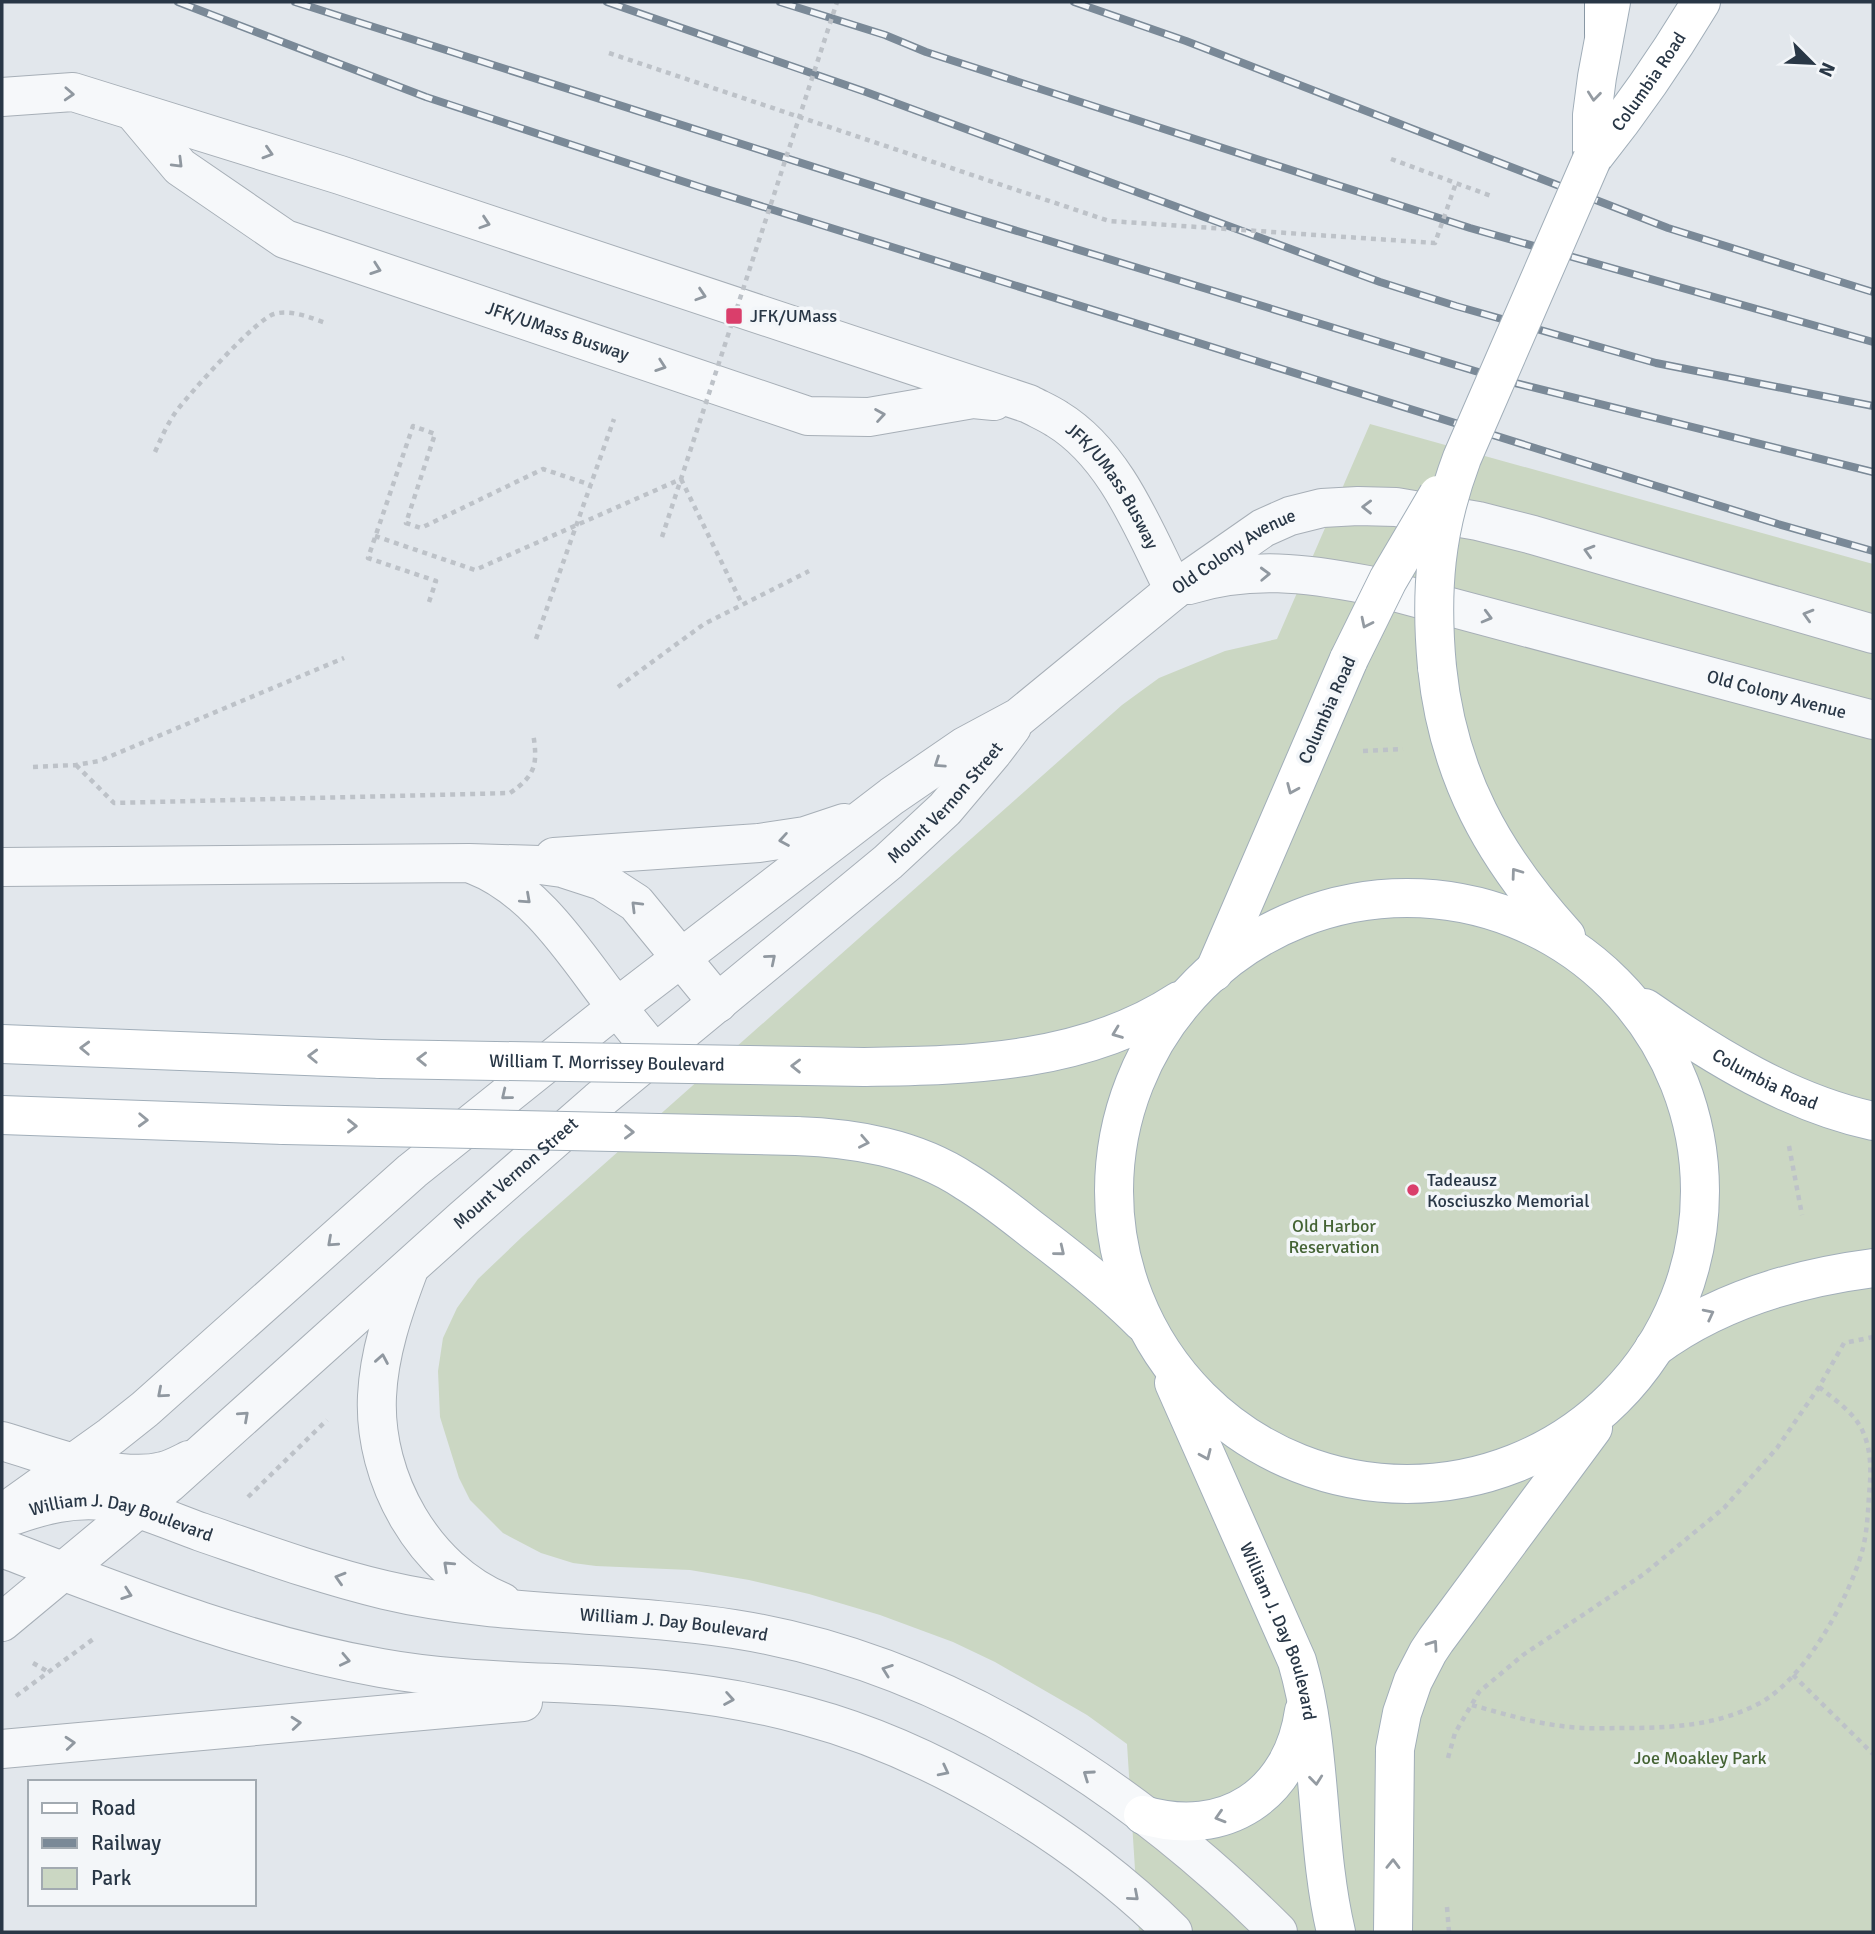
<svg xmlns="http://www.w3.org/2000/svg" width="1875" height="1934" font-family="Signika,sans-serif">
  <style>
    .green { fill: #cbd7c3 }
    .lines { fill: none; stroke-linecap: round; stroke-linejoin: round }
    .minor-casing { stroke: #a7afb7; stroke-width: 40 }
    .major-casing { stroke: #a1aeb9; stroke-width: 40 }
    .highway-casing { stroke: #8897a4; stroke-width: 40 }
    .path { stroke: #bdc2c8; stroke-width: 4.5; stroke-dasharray: 5 5; stroke-linecap: butt }
    .minor { stroke: #f6f8fa; stroke-width: 38 }
    .major { stroke: #fff; stroke-width: 38 }
    .highway { stroke: #fff; stroke-width: 38 }
    .rail-casing { stroke: #7a8997; stroke-width: 8 }
    .rail { stroke: #f3f6f9; stroke-width: 5; stroke-dasharray: 16; stroke-linecap: butt }
    .major-bridge-casing { stroke: #a1aeb9; stroke-width: 40; stroke-linecap: butt }
    .path-bridge { stroke: #bdc2c8; stroke-width: 4.5; stroke-dasharray: 5 5; stroke-linecap: butt }
    .major-bridge { stroke: #fff; stroke-width: 38 }
    .oneway { stroke: #9098a0 }
    .oneway2 { stroke: #949ba2 }
    .poi-dot { fill: #da3e6b; stroke: #f3f6f9; stroke-width: 2.5 }
    .labels { text-anchor: middle; stroke-width: 7; stroke-linejoin: round; paint-order: stroke }
    .street-label { font-size: 18px; fill: #293746; stroke: #f3f6f9 }
    .poi-label { font-size: 18px; fill: #293746; stroke: #f3f6f9; text-anchor: start }
    .park-label { font-size: 18px; fill: #446334; stroke: #f3f6f9 }
  </style>
  <rect width="100%" height="100%" fill="#e2e7ec"/>
  <path class="green" d="M1370,424l503,140v1368h-734l-12,-188 -40,-29 -92,-53 -42,-20 -73,-27 -71,-21 -60,-14 -59,-10 -94,-4 -23,-3 -32,-10 -38,-20 -33,-33 -11,-22 -19,-61 -2,-46 5,-33 14,-30 21,-29 45,-43 599,-531 37,-27 66,-27 52,-12z"/>
  <g class="lines">
    <defs>
      <g id="minor">
        <path id="s1" d="M2,97l71,-5 267,83 689,229c9,5 19,9 28,15 59,36 87,112 117,171"/>
        <path id="s2" d="M133,111l47,56 105,72 523,177 61,1 104,-18 21,2"/>
        <path id="s3" d="M1189,585c61,-19 118,-12 179,0l505,135"/>
        <path d="M554,857l205,-14 46,-7 39,-13"/>
        <path d="M474,865c57,22 95,79 130,126 17,21 34,42 51,63"/>
        <path d="M2,867l467,-4 71,2 22,3 40,13 34,22 82,100"/>
        <path d="M408,1272c-15,40 -29,81 -31,124 -4,83 47,174 125,206"/>
        <path d="M2,1441c45,13 115,42 161,30 9,-2 18,-7 26,-11"/>
        <path id="s4" d="M2,1514l109,-78 34,-27 267,-238 205,-164 275,-211 73,-50 54,-29 155,-127 89,-62 27,-12 32,-8 36,-2 38,1 82,14 55,14 340,99"/>
        <path id="s5" d="M15,1515c29,-10 57,-17 88,-14 33,4 67,20 98,31 61,21 121,43 184,58 114,27 233,21 349,39 209,33 397,156 544,303"/>
        <path d="M2,1548c123,47 248,97 379,120 93,17 188,12 283,22 48,5 96,13 142,26 130,35 272,122 367,216"/>
        <path id="s6" d="M2,1622l166,-138 295,-265 135,-118 290,-239 57,-53 48,-57 19,-25"/>
        <path d="M2,1749l521,-47"/>
      </g>
      <g id="major">
        <path id="s7" d="M1592,159c40,-50 76,-102 109,-157"/>
        <path d="M1592,159v-44l5,-38 14,-75"/>
        <path d="M1437,667c11,108 56,189 129,269"/>
        <circle cx="1407" cy="1191" r="293"/>
        <path d="M1214,972l135,-313"/>
        <path id="s8" d="M1645,1008c69,48 145,95 228,113"/>
        <path d="M2,1044l379,15"/>
        <path d="M864,1067c107,-1 222,-5 315,-66"/>
        <path d="M2,1115l282,10"/>
        <path d="M796,1136c59,2 119,12 169,45 25,15 47,33 70,51 37,28 74,57 107,90"/>
        <path d="M1654,1348c63,-47 142,-70 219,-80"/>
        <path id="s9" d="M1174,1383l123,278c26,88 18,182 39,271"/>
        <path d="M1143,1815c82,24 149,-20 161,-104"/>
        <path d="M1393,1932l2,-183 7,-36 11,-32 15,-29 8,-12 157,-212"/>
      </g>
      <path id="highway" d="M1604,34v-32"/>
    </defs>
    <use href="#minor" class="minor-casing"/>
    <use href="#major" class="major-casing"/>
    <use href="#highway" class="highway-casing"/>
    <path class="path" d="M1391,159l100,37
      M155,452c6,-14 12,-27 20,-39 13,-18 81,-94 99,-99 17,-5 37,4 52,9
      M681,479l61,125
      M429,602l7,-21 -68,-23 45,-132 22,8 -29,89 15,5 122,-59 48,16
      M536,639l78,-220
      M618,687l86,-63 105,-53
      M1363,751l40,-2
      M76,765l38,38 396,-10c26,-18 28,-29 23,-60
      M33,767l43,-2 23,-4 245,-103
      M1789,1146l13,69
      M248,1497l79,-77
      M33,1663l14,8
      M1793,1675l80,79
      M16,1696l80,-59
      M1472,1705c32,9 65,19 98,22 18,2 36,1 53,1 46,0 93,-2 135,-24 47,-24 92,-107 105,-156 4,-17 5,-35 6,-53 2,-21 3,-43 -6,-63 -8,-19 -28,-32 -44,-45
      M1448,1758l7,-25 24,-41 44,-37 121,-81 80,-66 53,-60 42,-61 25,-44 29,-6
      M1447,1907l2,25"/>
    <use href="#minor" class="minor"/>
    <use href="#major" class="major"/>
    <use href="#highway" class="highway"/>
    <defs>
      <path id="rail" d="M178,2l248,95 274,90 1078,337 95,27
        M295,2l673,214 543,166 362,90
        M607,2l259,90 514,190 76,24 200,57 217,43
        M780,2l105,33 41,17 544,176 403,114
        M1074,2l112,39 482,187 205,64"/>
    </defs>
    <use href="#rail" class="rail-casing"/>
    <use href="#rail" class="rail"/>
    <defs>
      <g id="major-bridge">
        <path d="M1349,659l39,-79 50,-85"/>
        <path d="M1437,667c-7,-76 -2,-137 25,-209l130,-299"/>
        <path id="s10" d="M381,1059l483,8"/>
        <path d="M284,1125l512,11"/>
      </g>
    </defs>
    <use href="#major-bridge" class="major-bridge-casing"/>
    <path class="path-bridge" d="M609,53l500,168 326,22 21,-60
      M375,536l100,34 206,-91
      M662,537l175,-535"/>
    <use href="#major-bridge" class="major-bridge"/>
  </g>
  <defs><path id="oneway-chevron" d="M-2-3.5L2.5 0L-2 3.5" fill="none" stroke-width="1.6" stroke-linecap="round" stroke-linejoin="round" transform="scale(1.75)"/></defs>
  <g class="oneway">
    <use href="#oneway-chevron" transform="translate(69 94) rotate(3)"/>
    <use href="#oneway-chevron" transform="translate(268 153) rotate(17)"/>
    <use href="#oneway-chevron" transform="translate(178 163) rotate(45)"/>
    <use href="#oneway-chevron" transform="translate(485 223) rotate(18)"/>
    <use href="#oneway-chevron" transform="translate(376 269) rotate(19)"/>
    <use href="#oneway-chevron" transform="translate(701 295) rotate(18)"/>
    <use href="#oneway-chevron" transform="translate(661 366) rotate(19)"/>
    <use href="#oneway-chevron" transform="translate(880 415) rotate(-9)"/>
    <use href="#oneway-chevron" transform="translate(1367 507) rotate(-179)"/>
    <use href="#oneway-chevron" transform="translate(1589 551) rotate(-164)"/>
    <use href="#oneway-chevron" transform="translate(1265 574) rotate(-2)"/>
    <use href="#oneway-chevron" transform="translate(1808 615) rotate(-164)"/>
    <use href="#oneway-chevron" transform="translate(1487 617) rotate(15)"/>
    <use href="#oneway-chevron" transform="translate(939 763) rotate(146)"/>
    <use href="#oneway-chevron" transform="translate(784 840) rotate(170)"/>
    <use href="#oneway-chevron" transform="translate(526 899) rotate(42)"/>
    <use href="#oneway-chevron" transform="translate(636 906) rotate(-135)"/>
    <use href="#oneway-chevron" transform="translate(771 959) rotate(-40)"/>
    <use href="#oneway-chevron" transform="translate(506 1095) rotate(141)"/>
    <use href="#oneway-chevron" transform="translate(332 1242) rotate(138)"/>
    <use href="#oneway-chevron" transform="translate(382 1359) rotate(-80)"/>
    <use href="#oneway-chevron" transform="translate(162 1393) rotate(139)"/>
    <use href="#oneway-chevron" transform="translate(244 1416) rotate(-42)"/>
    <use href="#oneway-chevron" transform="translate(448 1566) rotate(-137)"/>
    <use href="#oneway-chevron" transform="translate(340 1578) rotate(-163)"/>
    <use href="#oneway-chevron" transform="translate(127 1594) rotate(19)"/>
    <use href="#oneway-chevron" transform="translate(345 1660) rotate(12)"/>
    <use href="#oneway-chevron" transform="translate(887 1670) rotate(-160)"/>
    <use href="#oneway-chevron" transform="translate(729 1699) rotate(10)"/>
    <use href="#oneway-chevron" transform="translate(296 1723) rotate(-5)"/>
    <use href="#oneway-chevron" transform="translate(70 1743) rotate(-5)"/>
    <use href="#oneway-chevron" transform="translate(944 1771) rotate(27)"/>
    <use href="#oneway-chevron" transform="translate(1088 1775) rotate(-145)"/>
    <use href="#oneway-chevron" transform="translate(1134 1896) rotate(41)"/>
  </g>
  <g class="oneway2">
    <use href="#oneway-chevron" transform="translate(1594 96) rotate(96)"/>
    <use href="#oneway-chevron" transform="translate(1366 623) rotate(116)"/>
    <use href="#oneway-chevron" transform="translate(1292 789) rotate(113)"/>
    <use href="#oneway-chevron" transform="translate(1516 873) rotate(-126)"/>
    <use href="#oneway-chevron" transform="translate(1117 1033) rotate(159)"/>
    <use href="#oneway-chevron" transform="translate(85 1048) rotate(-178)"/>
    <use href="#oneway-chevron" transform="translate(313 1056) rotate(-178)"/>
    <use href="#oneway-chevron" transform="translate(422 1059) rotate(-179)"/>
    <use href="#oneway-chevron" transform="translate(796 1066) rotate(-179)"/>
    <use href="#oneway-chevron" transform="translate(143 1120) rotate(2)"/>
    <use href="#oneway-chevron" transform="translate(352 1126) rotate(1)"/>
    <use href="#oneway-chevron" transform="translate(629 1132) rotate(1)"/>
    <use href="#oneway-chevron" transform="translate(864 1142) rotate(11)"/>
    <use href="#oneway-chevron" transform="translate(1060 1251) rotate(39)"/>
    <use href="#oneway-chevron" transform="translate(1709 1314) rotate(-27)"/>
    <use href="#oneway-chevron" transform="translate(1206 1455) rotate(66)"/>
    <use href="#oneway-chevron" transform="translate(1433 1645) rotate(-55)"/>
    <use href="#oneway-chevron" transform="translate(1316 1780) rotate(84)"/>
    <use href="#oneway-chevron" transform="translate(1220 1817) rotate(163)"/>
    <use href="#oneway-chevron" transform="translate(1393 1864) rotate(-89)"/>
  </g>
  <g class="poi-dot">
    <rect x="725" y="307" width="18" height="18" rx="3.5"/>
    <circle cx="1413" cy="1190" r="7"/>
  </g>
  <g class="labels">
    <g class="street-label">
      <text dy="6" stroke="none"><textPath href="#s7" startOffset="96">Columbia Road</textPath></text>
      <text dy="6" stroke="none"><textPath href="#s2" startOffset="488">JFK/UMass Busway</textPath></text>
      <text dy="6" stroke="none"><textPath href="#s1" startOffset="1197">JFK/UMass Busway</textPath></text>
      <text dy="6" stroke="none"><textPath href="#s4" startOffset="1566">Old Colony Avenue</textPath></text>
      <text dy="6" stroke="none"><textPath href="#s3" startOffset="604">Old Colony Avenue</textPath></text>
      <text transform="translate(1327 710) rotate(-66)" y="6">Columbia Road</text>
      <text dy="6" stroke="none"><textPath href="#s6" startOffset="1250">Mount Vernon Street</textPath></text>
      <text dy="6" stroke="none"><textPath href="#s10" startOffset="226">William T. Morrissey Boulevard</textPath></text>
      <text dy="6" stroke="none"><textPath href="#s8" startOffset="140">Columbia Road</textPath></text>
      <text dy="6" stroke="none"><textPath href="#s6" startOffset="682">Mount Vernon Street</textPath></text>
      <text dy="6" stroke="none"><textPath href="#s5" startOffset="110">William J. Day Boulevard</textPath></text>
      <text dy="6" stroke="none"><textPath href="#s5" startOffset="677">William J. Day Boulevard</textPath></text>
      <text dy="6" stroke="none"><textPath href="#s9" startOffset="270">William J. Day Boulevard</textPath></text>
    </g>
    <g class="poi-label">
      <text x="750" y="322">JFK/UMass</text>
      <text x="1427" y="1186">Tadeausz<tspan x="1427" dy="21">Kosciuszko Memorial</tspan></text>
    </g>
    <g class="park-label">
      <text x="1334" y="1232">Old Harbor<tspan x="1334" dy="21">Reservation</tspan></text>
      <text x="1700" y="1764">Joe Moakley Park</text>
    </g>
  </g>
  <rect width="1875" height="1934" fill="none" stroke="#293746" stroke-width="7"/>
  <rect x="28" y="1780" width="228" height="126" fill="#f3f6f9" stroke="#a2aab1" stroke-width="2"/>
  <rect x="42" y="1803" width="35" height="10" fill="#ffffff" stroke="#a2aab1" stroke-width="2"/>
  <text x="91" y="1815" font-size="21" fill="#293746">Road</text>
  <rect x="42" y="1838" width="35" height="10" fill="#7a8997" stroke="#a2aab1" stroke-width="2"/>
  <text x="91" y="1850" font-size="21" fill="#293746">Railway</text>
  <rect x="42" y="1868" width="35" height="21" fill="#cbd7c3" stroke="#a2aab1" stroke-width="2"/>
  <text x="91" y="1885" font-size="21" fill="#293746">Park</text>
  <g transform="translate(1812 63) rotate(114)" stroke="#f3f6f9" stroke-width="5" paint-order="stroke">
  <path d="M0-5L12 26L0 18L-12 26Z" fill="#293746"/>
  <text y="-10" font-size="19" font-weight="bold" text-anchor="middle" fill="#293746">N</text>
  </g>
</svg>
